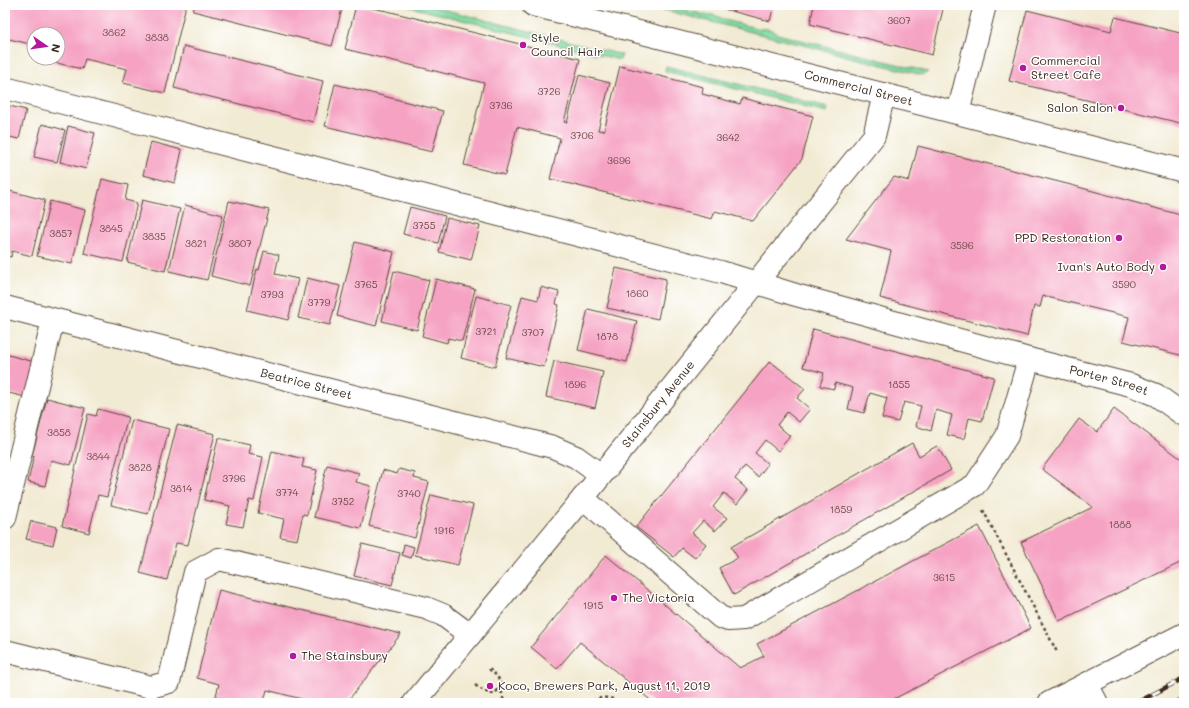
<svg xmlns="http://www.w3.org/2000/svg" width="1189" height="708" font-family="Mali,sans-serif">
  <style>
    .green { fill: #7fd9a0; stroke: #5d825f }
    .building { fill: #f6a3c3 }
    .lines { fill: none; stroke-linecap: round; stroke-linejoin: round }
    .minor-casing { stroke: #564739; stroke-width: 24 }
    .path { stroke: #564739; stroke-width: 2.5; stroke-dasharray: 3 3; stroke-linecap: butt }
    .minor { stroke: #fff; stroke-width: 22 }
    .rail-casing { stroke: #3b2a1e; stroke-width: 4.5 }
    .rail { stroke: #fff; stroke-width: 3; stroke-dasharray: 9; stroke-linecap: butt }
    .poi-dot { fill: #b5179e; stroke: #fff; stroke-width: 1.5 }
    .labels { text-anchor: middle; stroke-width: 3; stroke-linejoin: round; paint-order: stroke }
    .number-label { font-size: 10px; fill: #6a4847 }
    .poi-label { font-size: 12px; fill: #3b2a1e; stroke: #fff; text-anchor: start }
    .street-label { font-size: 12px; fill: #3b2a1e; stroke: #fff }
  </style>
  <rect width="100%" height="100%" fill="#fff"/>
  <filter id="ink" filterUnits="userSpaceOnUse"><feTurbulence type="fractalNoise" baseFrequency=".025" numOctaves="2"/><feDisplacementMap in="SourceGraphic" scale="8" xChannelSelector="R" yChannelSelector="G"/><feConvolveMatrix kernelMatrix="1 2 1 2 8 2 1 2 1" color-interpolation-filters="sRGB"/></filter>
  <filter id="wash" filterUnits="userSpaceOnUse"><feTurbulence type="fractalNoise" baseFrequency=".012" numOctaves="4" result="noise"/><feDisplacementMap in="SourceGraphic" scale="16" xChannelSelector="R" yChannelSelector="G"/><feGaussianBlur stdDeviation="0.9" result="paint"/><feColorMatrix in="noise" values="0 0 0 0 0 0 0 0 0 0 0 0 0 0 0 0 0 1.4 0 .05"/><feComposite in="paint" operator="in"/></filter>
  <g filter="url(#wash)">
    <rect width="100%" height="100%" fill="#f2ebd4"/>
    <path class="green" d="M403,5h24l195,50 -2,5z
      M644,5h20l41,10c7,-1 14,1 20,5l35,9c6,-1 12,0 17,5l151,38 -6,3z
      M666,66l162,41 -1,5 -162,-41z"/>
    <g id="blocks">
      <path class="building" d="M8,5h178l-21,88 -42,-10 4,-14 -42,-10 -3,10 -42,-10 18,-1v-24h-24v11l-29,-7v-22z
        M195,5h148l-11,41 -139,-35z
        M356,5l31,6 193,48 -16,63 3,1 12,-48 31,8 -12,47 6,1 16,-65 83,21 -1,7 38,10 2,-6 71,18 -11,43 -49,62 -38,-10 -3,8 -162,-40 10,-41 -43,-11 -12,48 -41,-10 20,-82 -139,-34z
        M708,5h66l-4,16z
        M814,5h130l-12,50 -122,-31z
        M1027,10l84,21 4,-14 69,17v90l-175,-43z
        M184,46l139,35 -10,41 -139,-34z
        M335,84l108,27 -11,41 -107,-26z
        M5,105l21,5 -7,29 -14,-3z
        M42,124l23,6 -8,32 -23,-5z
        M68,126l27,7 -9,36 -26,-7z
        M151,142l31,8 -7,33 -32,-8z
        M918,146l153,39 113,31v140l-61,-15 6,-24 -86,-21 -3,11 -6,-1 -7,30 -147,-38 11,-47 -45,-12 48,-62 15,4z
        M102,179l26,6 -3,15 12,3 -14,59 -39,-9z
        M6,190l39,10 -13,56 -20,-5 -1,6 -6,-2v-59z
        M142,200l38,9 -15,62 -38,-9z
        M50,201l35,9 -13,54 -35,-8z
        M229,201l40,9 -19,76 -39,-10z
        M185,205l38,10 -16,65 -38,-9z
        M410,207l35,9 -7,27 -35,-9z
        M447,218l33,8 -9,34 -32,-8z
        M355,242l39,10 -18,74 -39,-10z
        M264,251l15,4 -4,19 23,5 -10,41 -41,-10 10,-41 2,1z
        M616,268l50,11 -8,40 -51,-11z
        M394,271l35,9 -12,50 -35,-9z
        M307,278l33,8 -10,39 -32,-7z
        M436,279l39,10 -13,52 -14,-3 -1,5 -25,-7z
        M541,287l18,5 -3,12 3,1 -15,62 -38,-9 16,-62 16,4z
        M476,296l35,9 -16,62 -34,-9z
        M588,309l49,12 -10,41 -49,-12z
        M813,329l181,48 -12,44 -13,-3 -5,21 -17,-4 5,-20 -16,-5 -5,21 -15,-5 5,-20 -17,-4 -6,20 -16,-4 5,-20 -17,-5 -6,20 -16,-4 5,-21 -18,-5 -1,6 -14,-3 4,-13 -21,-6z
        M5,354l33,9 -9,35 -24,-6z
        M554,361l49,11 -8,36 -49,-11z
        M770,361l35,28 -8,9 13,11 -11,13 -12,-10 -10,13 13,11 -12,15 -13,-11 -10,13 13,11 -10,13 -13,-11 -10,13 13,11 -11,14 -13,-11 -11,14 14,11 -12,13 -12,-10 -11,12 14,11 -11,14 -13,-10 -8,9 -38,-30z
        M47,398l38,10 -14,57 -20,-5 -6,26 -17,-4 6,-26h-2z
        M98,409l30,8 -21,80 -9,-2 -9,38 -27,-7 26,-112 8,2z
        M1114,409l70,52v100l-125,60 -38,-79 72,-35 -51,-38 37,-50 18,13z
        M132,420l37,9 -21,85 -37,-9z
        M177,425l38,9 -27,111 -12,-2 -9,37 -27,-7z
        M218,438l32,7 -2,9 15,3 -9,44 -5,-1 -6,27 -17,-3 4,-18 -26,-6z
        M912,443l7,13 18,-10 14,24 -217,125 -15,-27 19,-10 -7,-11z
        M272,451l32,8 -2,8 15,3 -10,45 -4,-1 -6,26 -17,-3 4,-18 -26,-6z
        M327,465l32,8 -3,9 15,4 -10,42 -47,-11z
        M399,469l16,4 -1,5 15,4 -14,56 -46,-12 14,-56 14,4z
        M431,495l42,10 -15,60 -43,-10z
        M31,521l26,6 -4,18 -27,-6z
        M979,526l52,102 -145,75h-232l-74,-61 -23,27 -26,-22 75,-92 134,113 24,-12 -7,-12z
        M362,544l38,9 -8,32 -38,-9z
        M404,544l10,3 -3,11 -9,-3z
        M219,590l182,44 -55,69h-29l-50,-13 -3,11 7,2h-57l5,-19 -22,-6z"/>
    </g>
  </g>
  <g filter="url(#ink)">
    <use href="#blocks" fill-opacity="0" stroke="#564739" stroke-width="1"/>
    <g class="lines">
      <defs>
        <g id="minor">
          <path id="s1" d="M533,5l651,166"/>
          <path id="s2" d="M5,88l716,184 75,23 233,64 102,26 25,10 28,20"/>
          <path d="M958,113l27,-108"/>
          <path id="s3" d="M5,307l548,140 23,10 25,18"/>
          <path d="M583,498l137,119 8,3 16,-1 231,-134 32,-49 22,-77"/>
          <path d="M5,518l48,-198"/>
          <path d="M5,651l146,36 18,-5 26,-110 24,-13 207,49 17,7 27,20"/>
          <path d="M1087,684l10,19"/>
          <path id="s4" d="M414,703l169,-205 291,-362 10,-42"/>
          <path d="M1049,703l135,-69"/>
        </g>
      </defs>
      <use href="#minor" class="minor-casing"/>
      <path class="path" d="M983,510l74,142
        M489,669c6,5 10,8 12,16l-3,5
        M475,685c7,5 11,8 19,9l4,-4 4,3 2,10
        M587,703c11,-6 23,-8 33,0"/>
      <use href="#minor" class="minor"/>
      <defs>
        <path id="rail" d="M1136,703l48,-25
          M1175,703l9,-5"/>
      </defs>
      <use href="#rail" class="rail-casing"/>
      <use href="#rail" class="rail"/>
    </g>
  </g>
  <g class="poi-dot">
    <circle cx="523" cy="45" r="4"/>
    <circle cx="1023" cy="68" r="4"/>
    <circle cx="1121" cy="108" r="4"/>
    <circle cx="1119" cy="238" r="4"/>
    <circle cx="1163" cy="267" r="4"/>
    <circle cx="614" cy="598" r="4"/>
    <circle cx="293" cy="656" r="4"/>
    <circle cx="490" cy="686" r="4"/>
  </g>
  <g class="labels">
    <g class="number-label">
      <text x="899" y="24">3607</text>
      <text x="114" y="36">3862</text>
      <text x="157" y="41">3838</text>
      <text x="549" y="95">3726</text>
      <text x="501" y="109">3736</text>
      <text x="582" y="139">3706</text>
      <text x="728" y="141">3642</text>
      <text x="619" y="164">3696</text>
      <text x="424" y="229">3755</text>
      <text x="111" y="232">3845</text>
      <text x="61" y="237">3857</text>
      <text x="154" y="240">3835</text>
      <text x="196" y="247">3821</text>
      <text x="240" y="247">3807</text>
      <text x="962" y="249">3596</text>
      <text x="366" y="288">3765</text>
      <text x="1124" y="288">3590</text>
      <text x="637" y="297">1860</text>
      <text x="272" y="298">3793</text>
      <text x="319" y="306">3779</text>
      <text x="486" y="335">3721</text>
      <text x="533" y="336">3707</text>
      <text x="607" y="340">1878</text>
      <text x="575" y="388">1896</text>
      <text x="899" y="388">1855</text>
      <text x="59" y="436">3858</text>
      <text x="98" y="460">3844</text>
      <text x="140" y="471">3828</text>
      <text x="234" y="482">3796</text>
      <text x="181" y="492">3814</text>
      <text x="287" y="496">3774</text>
      <text x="409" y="497">3740</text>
      <text x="343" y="505">3752</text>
      <text x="841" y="513">1859</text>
      <text x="1120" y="528">1888</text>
      <text x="444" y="534">1916</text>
      <text x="944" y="581">3615</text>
      <text x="593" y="609">1915</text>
    </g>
    <g class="poi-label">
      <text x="531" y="42">Style<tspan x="531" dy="14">Council Hair</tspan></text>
      <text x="1031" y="65">Commercial<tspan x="1031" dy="14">Street Cafe</tspan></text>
      <text x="1113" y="112" text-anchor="end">Salon Salon</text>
      <text x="1111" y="242" text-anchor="end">PPD Restoration</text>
      <text x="1155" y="271" text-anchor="end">Ivan's Auto Body</text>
      <text x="622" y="602">The Victoria</text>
      <text x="301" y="660">The Stainsbury</text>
      <text x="498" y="690">Koco, Brewers Park, August 11, 2019</text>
    </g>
    <g class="street-label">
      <text dy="4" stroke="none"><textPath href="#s1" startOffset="336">Commercial Street</textPath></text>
      <text dy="4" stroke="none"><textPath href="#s2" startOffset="1142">Porter Street</textPath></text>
      <text dy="4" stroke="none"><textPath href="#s3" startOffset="311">Beatrice Street</textPath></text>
      <text dy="4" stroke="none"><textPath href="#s4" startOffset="386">Stainsbury Avenue</textPath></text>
    </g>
  </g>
  <rect width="1189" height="708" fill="none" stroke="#fff" stroke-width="20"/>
  <g transform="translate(46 46) rotate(103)"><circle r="19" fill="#ffffff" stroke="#b1aaa5"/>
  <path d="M0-3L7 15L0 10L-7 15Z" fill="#b5179e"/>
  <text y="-6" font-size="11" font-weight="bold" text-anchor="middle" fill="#3b2a1e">N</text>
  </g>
</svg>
